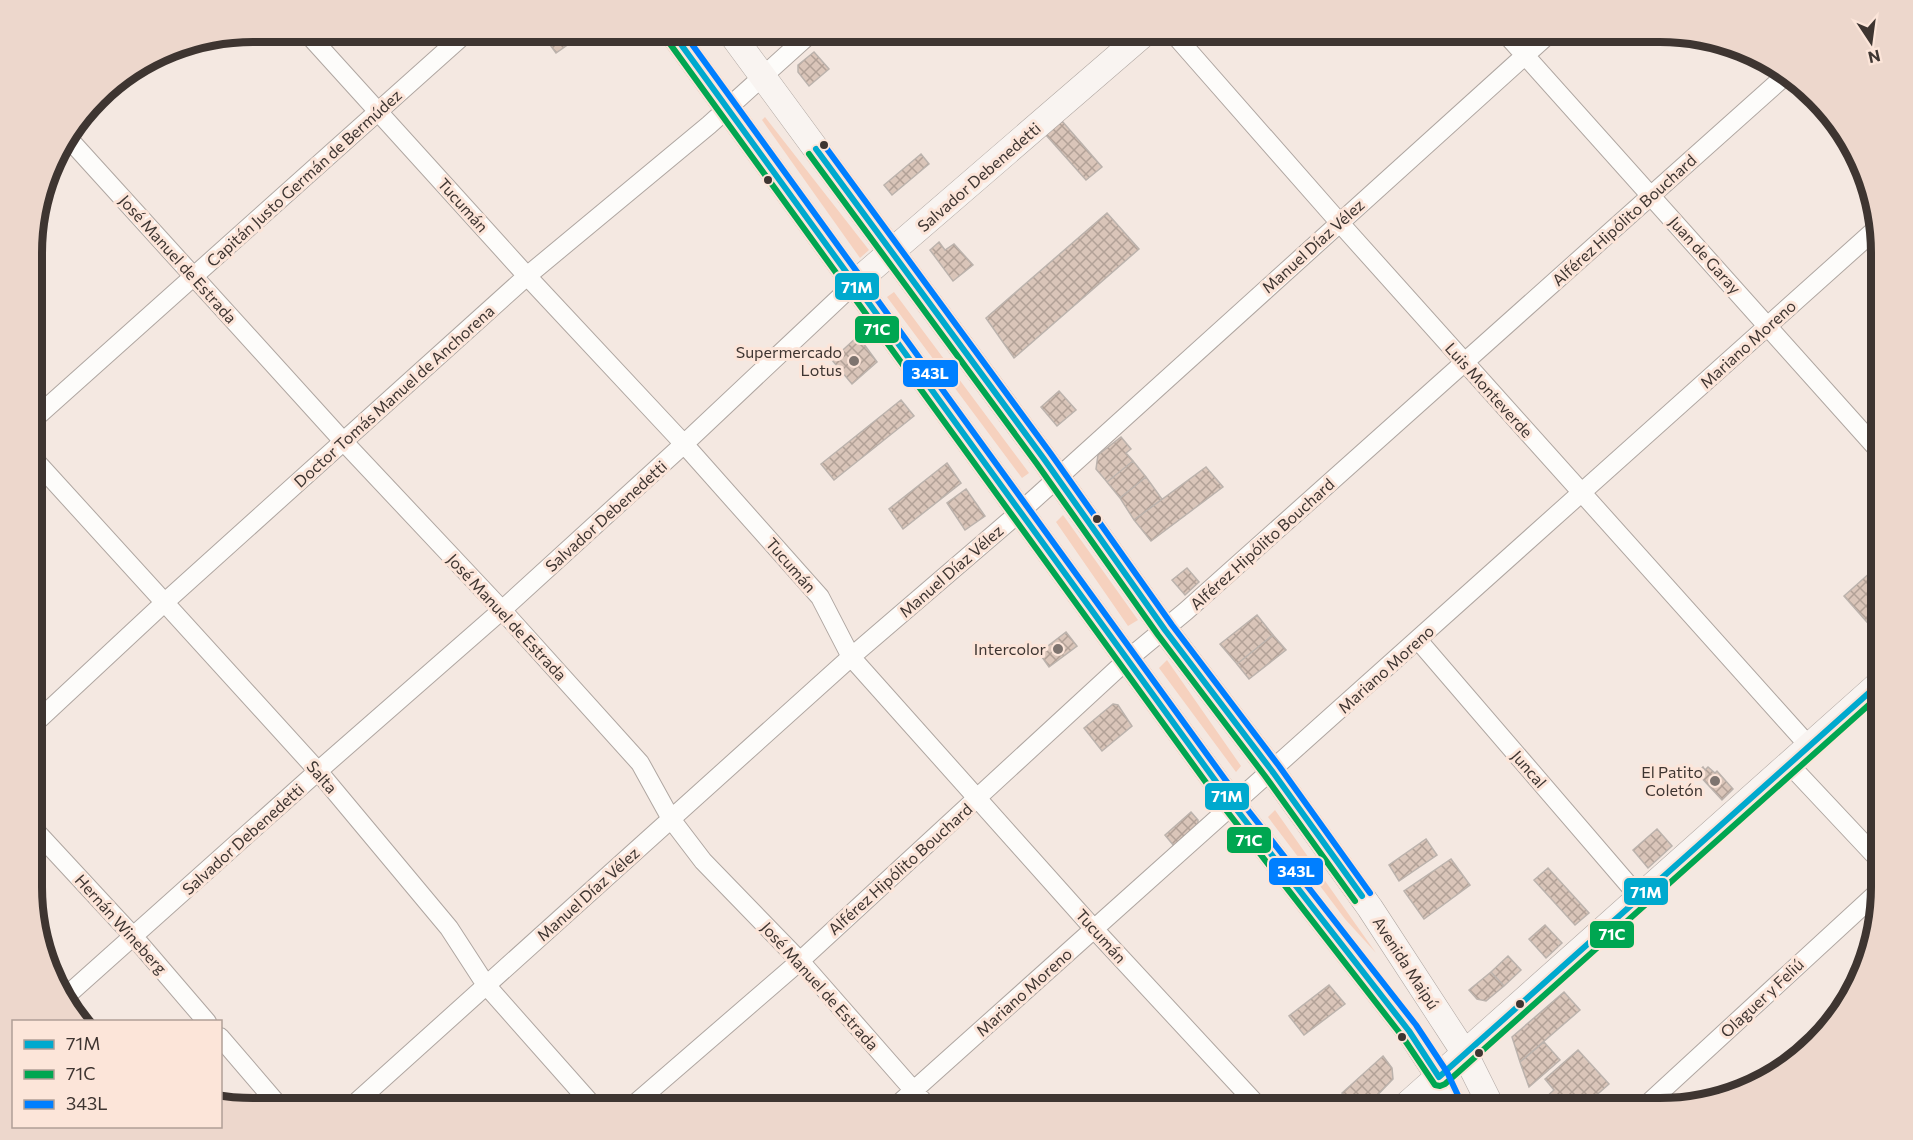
<svg xmlns="http://www.w3.org/2000/svg" width="1913" height="1140" font-family="Commissioner,sans-serif">
  <style>
    .green { fill: #f6d1be }
    .building { fill: url(#building-cross-hatch); stroke: #bbb2ac; stroke-width: 1.5 }
    .lines { fill: none; stroke-linecap: round; stroke-linejoin: round }
    .street-casing { stroke: #afa6a1; stroke-width: 20 }
    .secondary-casing { stroke: #afa6a1; stroke-width: 27 }
    .street { stroke: #fdfcfa; stroke-width: 18 }
    .secondary { stroke: #f9f4f1; stroke-width: 26 }
    .bus-1-casing { stroke: #fce5d9; stroke-width: 10 }
    .bus-2-casing { stroke: #fce5d9; stroke-width: 10 }
    .bus-3-casing { stroke: #fce5d9; stroke-width: 10 }
    .bus-1 { stroke: #00a9ce; stroke-width: 6 }
    .bus-2 { stroke: #00a651; stroke-width: 6 }
    .bus-3 { stroke: #007fff; stroke-width: 6 }
    .bus-dot { fill: #3e3531; stroke: #fce5d9; stroke-width: 2 }
    .poi-dot { fill: #7e746f; stroke: #fce5d9; stroke-width: 2 }
    .labels { text-anchor: middle; stroke-width: 6; stroke-linejoin: round; paint-order: stroke }
    .street-label { font-size: 16px; fill: #3e3531; stroke: #fce5d9 }
    .poi-label { font-size: 16px; fill: #3e3531; stroke: #fce5d9; text-anchor: end }
    .rim { fill: none; stroke: #3e3531; stroke-width: 8 }
    .line-badge { stroke: #fce5d9; stroke-width: 2 }
    .badge-label { font-size: 16px; text-anchor: middle; font-weight: bold; fill: #fff }
  </style>
  <defs>
    <pattern id="building-cross-hatch" width="8" height="8" patternUnits="userSpaceOnUse" patternTransform="scale(1.5)"><rect width="8" height="8" fill="#dac5b9"/><path d="M0 0l8 8M0 8l8-8" fill="none" stroke="#b2a197"/></pattern>
  </defs>
  <rect width="100%" height="100%" fill="#f4e8e1"/>
  <path class="green" d="M765,117l104,133 -9,8 -98,-138z
    M894,292l135,181 -7,5 -135,-181z
    M1063,515l75,105 -10,6 -72,-104z
    M1167,660l74,106 -5,6 -77,-104z
    M1275,810l101,143 -31,-34 -77,-102z"/>
  <path class="building" d="M546,32h40l-30,21 -14,-19z
    M814,52l15,17 -20,17 -11,-14v-7z
    M1062,121l40,46 -16,13 -40,-45z
    M921,154l8,10 -37,31 -8,-10z
    M1107,213l32,36 -125,109 -28,-40z
    M939,242l6,8 9,-6 19,21 -20,16 -23,-31z
    M858,336l19,26 -25,22 -20,-24z
    M1059,391l17,19 -19,16 -16,-19z
    M901,400l13,16 -80,64 -13,-16z
    M1121,437l10,12 -5,4 7,8 -26,21 -11,-13 2,-14z
    M1133,461l13,16 -26,21 -13,-16z
    M947,463l14,20 -58,46 -14,-20z
    M1206,467l17,20 -72,54 -17,-21z
    M1146,477l16,22 -28,21 -14,-22z
    M966,489l19,27 -20,14 -18,-27z
    M1187,568l12,14 -14,13 -13,-15z
    M1872,571l9,11v56l-37,-42z
    M1257,615l16,20 -36,29 -17,-20z
    M1066,632l11,14 -28,21 -10,-14z
    M1273,635l13,15 -37,29 -12,-15z
    M1113,704l5,1 14,21 -30,25 -18,-23z
    M1703,767l2,3 3,-3 7,6 2,-2 16,18 -11,11 -25,-27z
    M1191,812l7,8v6l-24,20 -9,-11z
    M1657,829l15,17 -24,22 -15,-18z
    M1426,839l11,16 -38,26 -10,-16z
    M1451,859l19,26 -46,34 -20,-28z
    M1548,868l41,45 -14,12 -41,-45z
    M1545,925l17,18 -16,15 -17,-19z
    M1508,956l13,14 -17,16 -13,-14z
    M1491,972l13,14 -18,15 -9,-2 -8,-9z
    M1329,985l16,19 -41,31 -15,-19z
    M1564,992l16,18 -60,52 -8,-25z
    M1544,1042l16,18 -31,27 -9,-25z
    M1578,1050l31,34 -27,24h-36l4,-3 -6,-6 10,-9 -9,-11z
    M1383,1056l9,12 1,11 -28,29h-12l-11,-15z"/>
  <g class="lines">
    <defs>
      <path id="street" d="M306,32l221,244 157,168 136,153 31,60 243,272 166,179
        M1172,32l167,190 470,524
        M1504,32l377,421
        M68,138l275,303 159,169 138,153 31,56 32,42 97,100 129,147
        M33,420l434,-388
        M33,458l285,313 131,157 37,57 109,123
        M1418,640l222,258
        M33,725l131,-122 363,-327 182,-151 103,-93
        M1789,764l92,98
        M33,828l101,109 73,85
        M64,998l254,-227 184,-161 182,-166 170,-160
        M220,1037l61,71
        M350,1108l501,-451 170,-146 530,-479
        M630,1108l170,-147 328,-302 58,-48 600,-536
        M894,1108l983,-880
        M1643,1108l238,-219"/>
      <path id="secondary" d="M672,32l561,773 176,226 30,46 15,31
        M730,32l314,427 121,171 107,141 98,137 94,144 28,56
        M854,284l292,-252
        M1403,1108l478,-426"/>
    </defs>
    <use href="#street" class="street-casing"/>
    <use href="#secondary" class="secondary-casing"/>
    <use href="#street" class="street"/>
    <use href="#secondary" class="secondary"/>
    <defs>
      <path id="bus-1" d="M672,32l561,773 176,226 30,46 442,-395
        M816,149l228,310 121,171 107,141 90,125"/>
      <path id="bus-2" d="M665,37l561,773 176,226 33,49 5,1 5,-2 436,-390
        M809,154l228,310 121,171 107,141 90,125"/>
      <path id="bus-3" d="M683,32l557,768 176,225 31,47 15,32
        M824,145l227,309 121,171 107,141 91,127"/>
    </defs>
    <use href="#bus-1" class="bus-1-casing"/>
    <use href="#bus-2" class="bus-2-casing"/>
    <use href="#bus-3" class="bus-3-casing"/>
    <use href="#bus-1" class="bus-1"/>
    <use href="#bus-2" class="bus-2"/>
    <use href="#bus-3" class="bus-3"/>
  </g>
  <g class="bus-dot">
    <circle cx="824" cy="145" r="5"/>
    <circle cx="768" cy="180" r="5"/>
    <circle cx="1097" cy="519" r="5"/>
    <circle cx="1520" cy="1004" r="5"/>
    <circle cx="1402" cy="1037" r="5"/>
    <circle cx="1479" cy="1053" r="5"/>
  </g>
  <g class="poi-dot">
    <circle cx="854" cy="361" r="6"/>
    <circle cx="1058" cy="649" r="6"/>
    <circle cx="1715" cy="781" r="6"/>
  </g>
  <g class="labels">
    <g class="street-label">
      <text transform="translate(979 177) rotate(-41)" y="6">Salvador Debenedetti</text>
      <text transform="translate(304 178) rotate(-42)" y="6">Capitán Justo Germán de Bermúdez</text>
      <text transform="translate(463 205) rotate(48)" y="6">Tucumán</text>
      <text transform="translate(1624 220) rotate(-42)" y="6">Alférez Hipólito Bouchard</text>
      <text transform="translate(1313 246) rotate(-42)" y="6">Manuel Díaz Vélez</text>
      <text transform="translate(1705 255) rotate(48)" y="6">Juan de Garay</text>
      <text transform="translate(178 259) rotate(48)" y="6">José Manuel de Estrada</text>
      <text transform="translate(1748 344) rotate(-42)" y="6">Mariano Moreno</text>
      <text transform="translate(1489 390) rotate(48)" y="6">Luis Monteverde</text>
      <text transform="translate(394 396) rotate(-42)" y="6">Doctor Tomás Manuel de Anchorena</text>
      <text transform="translate(606 516) rotate(-42)" y="6">Salvador Debenedetti</text>
      <text transform="translate(1262 544) rotate(-42)" y="6">Alférez Hipólito Bouchard</text>
      <text transform="translate(791 565) rotate(49)" y="6">Tucumán</text>
      <text transform="translate(951 571) rotate(-41)" y="6">Manuel Díaz Vélez</text>
      <text transform="translate(507 617) rotate(47)" y="6">José Manuel de Estrada</text>
      <text transform="translate(1386 669) rotate(-42)" y="6">Mariano Moreno</text>
      <text transform="translate(1529 769) rotate(49)" y="6">Juncal</text>
      <text transform="translate(322 777) rotate(49)" y="6">Salta</text>
      <text transform="translate(243 839) rotate(-42)" y="6">Salvador Debenedetti</text>
      <text transform="translate(900 869) rotate(-42)" y="6">Alférez Hipólito Bouchard</text>
      <text transform="translate(588 894) rotate(-42)" y="6">Manuel Díaz Vélez</text>
      <text transform="translate(121 924) rotate(48)" y="6">Hernán Wineberg</text>
      <text transform="translate(1101 936) rotate(48)" y="6">Tucumán</text>
      <text transform="translate(1406 963) rotate(57)" y="6">Avenida Maipú</text>
      <text transform="translate(820 986) rotate(48)" y="6">José Manuel de Estrada</text>
      <text transform="translate(1024 992) rotate(-42)" y="6">Mariano Moreno</text>
      <text transform="translate(1762 998) rotate(-43)" y="6">Olaguer y Feliú</text>
    </g>
    <g class="poi-label">
      <text x="842" y="358">Supermercado<tspan x="842" dy="18">Lotus</tspan></text>
      <text x="1046" y="655">Intercolor</text>
      <text x="1703" y="778">El Patito<tspan x="1703" dy="18">Coletón</tspan></text>
    </g>
  </g>
  <path d="M0 0H1913V1140H0ZM253 42H1660A211 211 0 0 1 1871 253V887A211 211 0 0 1 1660 1098H253A211 211 0 0 1 42 887V253A211 211 0 0 1 253 42Z" fill="#edd7cc" fill-rule="evenodd"/>
  <path class="rim" d="M253 42H1660A211 211 0 0 1 1871 253V887A211 211 0 0 1 1660 1098H253A211 211 0 0 1 42 887V253A211 211 0 0 1 253 42Z"/>
  <g class="line-badge">
    <rect x="834" y="272" width="46" height="29" rx="6" fill="#00a9ce"/>
    <rect x="854" y="315" width="46" height="29" rx="6" fill="#00a651"/>
    <rect x="902" y="359" width="57" height="29" rx="6" fill="#007fff"/>
    <rect x="1204" y="782" width="46" height="29" rx="6" fill="#00a9ce"/>
    <rect x="1226" y="826" width="46" height="28" rx="6" fill="#00a651"/>
    <rect x="1268" y="857" width="56" height="29" rx="6" fill="#007fff"/>
    <rect x="1623" y="877" width="46" height="29" rx="6" fill="#00a9ce"/>
    <rect x="1589" y="920" width="46" height="29" rx="6" fill="#00a651"/>
  </g>
  <g class="badge-label">
    <text x="857" y="293">71M</text>
    <text x="877" y="335">71C</text>
    <text x="930" y="379">343L</text>
    <text x="1227" y="802">71M</text>
    <text x="1249" y="846">71C</text>
    <text x="1296" y="877">343L</text>
    <text x="1646" y="898">71M</text>
    <text x="1612" y="940">71C</text>
  </g>
  <rect x="12" y="1020" width="210" height="108" fill="#fce5d9" stroke="#b09f96" stroke-width="1.5"/>
  <rect x="24" y="1040" width="30" height="9" fill="#00a9ce" stroke="#b09f96" stroke-width="1.5"/>
  <text x="66" y="1050" font-size="18" fill="#3e3531">71M</text>
  <rect x="24" y="1070" width="30" height="9" fill="#00a651" stroke="#b09f96" stroke-width="1.5"/>
  <text x="66" y="1080" font-size="18" fill="#3e3531">71C</text>
  <rect x="24" y="1100" width="30" height="9" fill="#007fff" stroke="#b09f96" stroke-width="1.5"/>
  <text x="66" y="1110" font-size="18" fill="#3e3531">343L</text>
  <g transform="translate(1871 42) rotate(167)" stroke="#fce5d9" stroke-width="4.5" paint-order="stroke">
  <path d="M0-4.5L10 22L0 15L-10 22Z" fill="#3e3531"/>
  <text y="-9" font-size="16" font-weight="bold" text-anchor="middle" fill="#3e3531">N</text>
  </g>
</svg>
